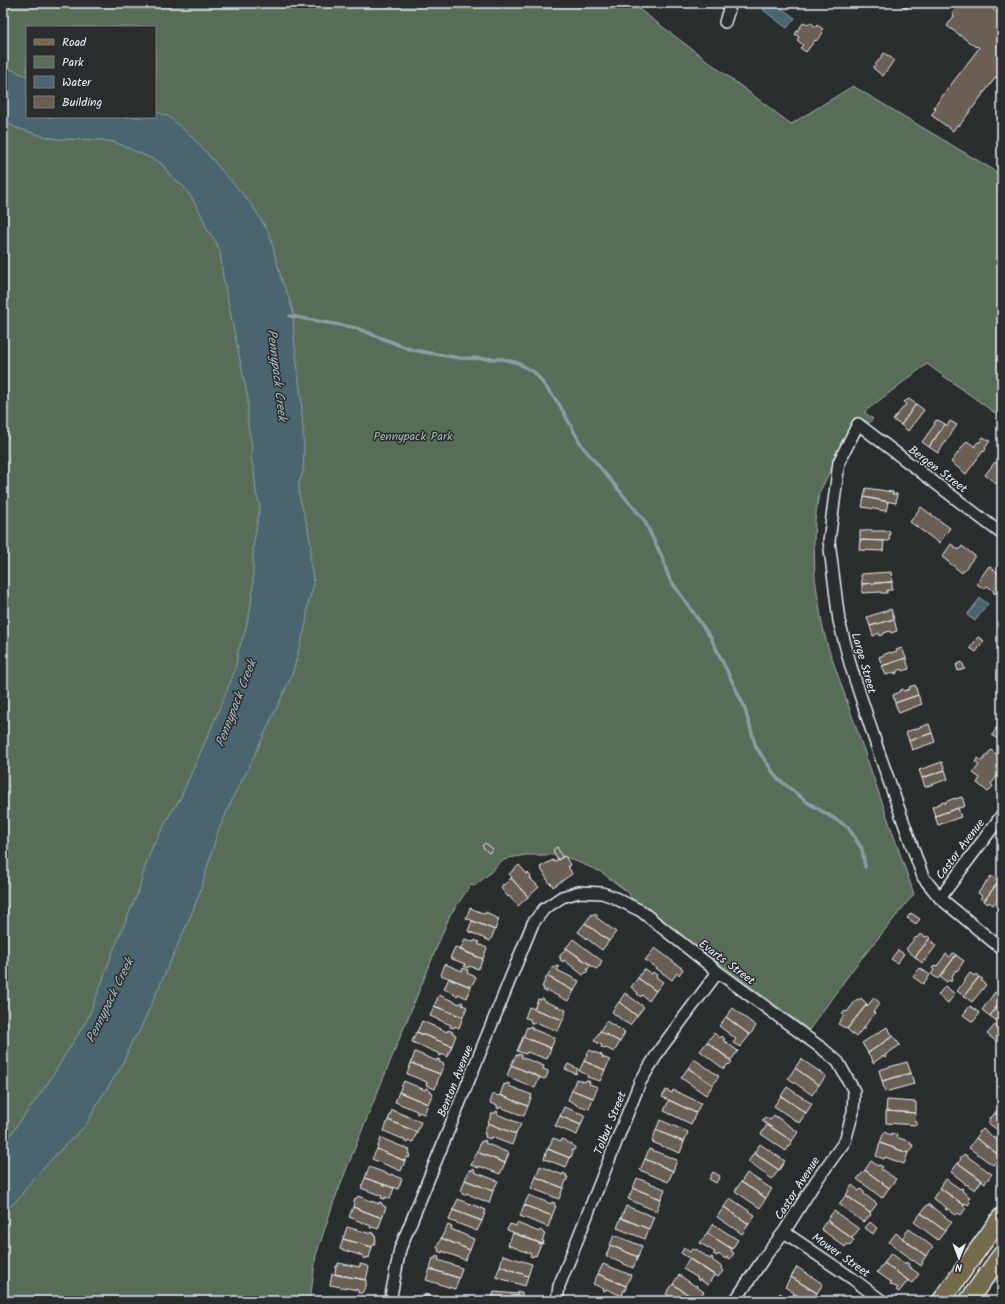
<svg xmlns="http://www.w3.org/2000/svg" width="1005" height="1304" font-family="Kalam,sans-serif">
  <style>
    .green { fill: #596d58; stroke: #a0afa8; fill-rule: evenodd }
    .water { fill: #4a666e; stroke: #899ea5 }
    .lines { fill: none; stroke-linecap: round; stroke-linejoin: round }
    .stream { stroke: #899ea5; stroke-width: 3.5 }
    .building { fill: #6b5f52; stroke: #e8f1f8 }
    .street-casing { stroke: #e8f1f8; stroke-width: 14 }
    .primary-casing { stroke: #e8f1f8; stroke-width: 20 }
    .street { stroke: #2a2d2e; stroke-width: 11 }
    .primary { stroke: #756b4b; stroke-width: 17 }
    .labels { text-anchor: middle; stroke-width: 3; stroke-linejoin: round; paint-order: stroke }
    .park-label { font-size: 12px; fill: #a8b6b0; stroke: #2a2d2e }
    .street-label { font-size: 12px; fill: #e8f1f8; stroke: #2a2d2e }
    .water-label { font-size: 13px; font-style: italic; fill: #a9b9c1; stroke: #2a2d2e }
  </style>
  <rect width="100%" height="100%" fill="#2a2d2e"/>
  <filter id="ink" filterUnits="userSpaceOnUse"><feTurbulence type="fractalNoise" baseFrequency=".025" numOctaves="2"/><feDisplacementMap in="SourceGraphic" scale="8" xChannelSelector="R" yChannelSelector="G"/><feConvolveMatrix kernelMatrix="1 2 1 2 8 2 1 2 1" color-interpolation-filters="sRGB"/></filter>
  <g filter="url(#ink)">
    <path class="green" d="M3,3h628l160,121 62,-38 149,89v243l-75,-54 -63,48 9,7 -4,4 -12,-6 -38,76 -4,27 -1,20 1,38 7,46 5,20 87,250 -61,75 -44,61 -178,-132 -2,-5 -28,-21 -35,-15 -14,-2h-26l-17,3 -9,4 -12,13 -14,11 -3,-1 -21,30 -94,230 -22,56 -18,54 -6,46h-307zM27,27h128v90h-128z"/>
    <path class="water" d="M769,3h14l-3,4 15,11 -8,10 -24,-18z
      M3,66l24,10v41h128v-6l13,5 23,20 14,15 47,54 17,28 13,48 7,17 4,14 1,26 7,59 3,52 -1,22 -4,12v13l9,32 3,18 -1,14 4,24 -6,20 -2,20 -14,51 -46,98 -11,20 -18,41 -16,55 -9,24 -54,121 -5,5 -12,28 -25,39 -9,18 -24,23 -33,36 -11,15 -16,15v-68l45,-62 40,-65 14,-36 11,-31 25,-59 9,-31 5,-13 20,-37 7,-10 34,-77 22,-53 3,-20 7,-19 5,-21 3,-24v-39l7,-43 -4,-12 -2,-23 -3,-12 1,-12 -4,-20v-27l-25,-122 -3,-26 -4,-9 -9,-13 -6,-15 -9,-16 -9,-12 -13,-11 -9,-12 -37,-17 -10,-4 -13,-2 -45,-1 -13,-3 -26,-8 -14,-7z
      M980,598l8,6 -13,17 -8,-6z"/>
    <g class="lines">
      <path class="stream" d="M290,316l66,12 56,22 48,8 42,1 16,4 17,10 24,31 23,42 62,74 18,37 7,21 42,60 33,68 12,41 21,31 30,24 41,25 14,22 3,18"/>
    </g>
    <path class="building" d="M898,3h13l-5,6z
      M961,3h24l17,13v53l-43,57 -2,-1 -4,6 -22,-16 5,-6 -2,-2 45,-59 -2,-2 -1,1 -29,-21 7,-10 -2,-2z
      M804,22l4,3 2,-3 6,5 1,-2 6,4 -2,2 2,2 -7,8 -1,-1 -9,12 -6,-4 3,-3 -6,-5 2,-3 -4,-3z
      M884,53l10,7 -11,16 -10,-8z
      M909,399l7,5 -15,21 -8,-5 13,-16 -2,-2z
      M916,404l8,6 -16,21 -7,-6z
      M936,420l1,1 1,-1 7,4 -16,23 -7,-5 13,-18 -1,-1z
      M950,421l7,4 -19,28 -9,-6 16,-23 2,2z
      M983,437l7,4 -5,7 1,1 -2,3 -1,-1 -17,23 -15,-12 16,-21 8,6v-2l3,-3 1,1z
      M995,462l7,5v21l-17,-13z
      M866,488l27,4 -1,2h5l-1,9 -32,-6z
      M864,497l24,5 -2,9 -24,-4z
      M921,507l29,21 -11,15 -29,-21z
      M867,530h5v1h18l-1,10 -29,-1v-9h7z
      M860,540l24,1 -1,10 -24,-1z
      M951,544l8,6 3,-4 13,10 -13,17 -20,-16z
      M989,566l13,10 -1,20 -5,-4 -1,2 -2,-2 1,-1 -7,-5 -3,3 -7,-5 3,-4h-1z
      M891,572l1,10 -30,2 -1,-10z
      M892,582v8h-5v3h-6v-1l-19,1v-9z
      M891,609l3,10 -24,7 -3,-9z
      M894,619l3,12 -6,2 -1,-2 -6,2v1l-4,2 -1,-3 -6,3 -3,-10z
      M978,637l6,4 -8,11 -6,-4z
      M902,648l4,10 -24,8 -3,-9 11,-5 1,1 6,-2 -1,-1z
      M906,658l3,11 -6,2 -1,-2 -5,2v2l-2,1v-2l-9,3 -4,-9z
      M962,662l3,7 -7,2 -2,-6z
      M915,685l3,10 -23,8 -2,-8 6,-3v-1l4,-2 1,2 6,-2 -1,-2z
      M918,695l4,9 -23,9 -4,-10z
      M1002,722v20l-10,-7 4,-5 -1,-1z
      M929,724l3,9 -23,8 -3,-9z
      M932,733l3,9 -23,8 -3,-9z
      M991,750l11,9v11l-11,14 2,2 -5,6 -11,-9 3,-5 -7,-5 6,-8 -4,-3 3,-4 4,3z
      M942,762l3,8 -23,8 -3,-8z
      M945,770l3,9 -23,8 -3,-9z
      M962,797l3,9 -30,10 -3,-9 11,-5 1,1h2l-1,-1 10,-4v1z
      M958,808l3,9 -23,8 -3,-9z
      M485,843l8,6 -4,4 -7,-7z
      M557,847l5,10 -4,3 -5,-10z
      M565,856l5,9 -2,1 4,8 -19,13 -2,-4 -1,1 -10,-17 13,-7 1,2z
      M519,865l8,9 1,-1 3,4 -1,1 9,9 -11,10 -17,-19 1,-1 -3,-3z
      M991,876l8,5 -15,20 -4,-3 2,-2 -4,-3z
      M511,878l17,19 -10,9 -9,-10 -1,1 -7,-9 2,-4 1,1z
      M999,881l3,3v9l-9,12 -4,-3 -1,2 -4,-3z
      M470,908l15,6 1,-2 4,2v1l9,4 -4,11 -29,-12z
      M595,913l3,2 -2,2 20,15 -7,9 -24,-18 7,-9 2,1z
      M911,913l9,6 -4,5 -9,-6z
      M472,921l23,9 -5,11 -22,-10z
      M585,923l24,18 -7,9 -24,-18z
      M920,934l6,3 1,-1 3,2 -15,19 -9,-8 10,-12 1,1z
      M930,938l3,3 -1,2 4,3 -10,13 1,1 -1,1 -2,-1 -2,3 -7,-6z
      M465,939l9,3 1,-2 4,2 -1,2 9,4 -4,11 -23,-9z
      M573,939l29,22 -2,5 -4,3 -30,-21z
      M455,947l28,12 -5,10 -9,-3 -1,2 -4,-2 1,-2 -15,-6z
      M566,948l25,17 -4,5 1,1 -1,2 -1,-1 -3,3 -19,-15 -1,2 -3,-2 1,-2 -2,-1z
      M655,948l28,21 -4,6 -2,-2 -5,7 -27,-20z
      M898,950l6,4 -7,9 -6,-4z
      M953,953l3,2 -18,24 -7,-5 3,-4 -2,-2 3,-3 2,1 9,-12 4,3z
      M956,955l8,6 -7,10 -1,-1 -5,8 1,1 -1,3 -2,-2 -2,2 -7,-5z
      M445,964l17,7 1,-3 5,2 -1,3 9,4 -5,10 -30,-12z
      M556,966l3,1 -2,3 22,11 -5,10 -27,-15 6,-9 2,1z
      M920,968l10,7 -7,9 -10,-7z
      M644,969l8,5 1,-2 4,3 -1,2 7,5 -7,9 -18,-13z
      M970,973l5,3 1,-2 3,3 -15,19 -7,-5z
      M547,976l27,15 -6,10 -22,-11v2l-3,-2 1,-2 -2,-1z
      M979,977l4,2 -2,2 5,4 -14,17 -8,-6z
      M449,978l22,9 -4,11 -9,-4 -1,2 -4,-2 1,-1 -10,-4z
      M638,978l18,13 -7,10 -7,-6 -1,2 -4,-3 1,-1 -7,-6z
      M945,986l10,8 -7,9 -10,-8z
      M995,992l5,4 1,-2h1v5l-12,17 -8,-6z
      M625,993l19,14 -7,9 -18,-14z
      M439,995l21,9 1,-2 2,1 -1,2 5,2 -4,10 -29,-11z
      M542,998l2,1v2l22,9 -3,10 -29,-11 4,-10 3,1z
      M861,998l6,6 -20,25 -9,-5 6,-9 -2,-1 3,-3 2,1 10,-13 2,1z
      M874,998l6,5 -7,9 2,1 -11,14 2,1 -2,2 -1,-2 -7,9 -9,-8 20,-25v2z
      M1002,999l-1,17 1,2 -1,2 -2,-2 -2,3 -7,-5z
      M619,1002l18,14 -7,9 -7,-4 -11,-9z
      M434,1006l29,11 -4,11 -4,-2 -1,2 -4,-1 1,-2 -21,-9z
      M970,1006l10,7 -7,9 -10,-7z
      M529,1007l34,13 -5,11 -23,-9 -1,2 -3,-1 -1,-4 -5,-1z
      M733,1008l23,18 -6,9 -24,-18z
      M726,1017l24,18 -10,12 -7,-4 3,-4 -17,-13z
      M422,1021l25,11 1,-2 5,2 -1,1 4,2 -4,11 -35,-14z
      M606,1021l19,11 -5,10 -20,-11z
      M995,1025l7,6v5l-5,6 -10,-8z
      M530,1026l2,1v2l23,9 -4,10 -28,-11 4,-10 2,1z
      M887,1027l6,9 -25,17 -6,-10z
      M600,1031l20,11 -6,10 -8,-4 -1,1 -4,-2 1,-2 -8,-4z
      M416,1032l36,14 -5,11 -5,-3 -1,2 -2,-1 1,-1 -28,-12z
      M714,1033l6,5 2,-2 3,3 -2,1 15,11 -7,9 -24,-18z
      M893,1036l7,9 -15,10 1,2 -1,1 -2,-2 -10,7 -1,-2 1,-1 -5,-7z
      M523,1037l28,11 -4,11 -20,-7 -1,2 -9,-3z
      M707,1042l25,20 -3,3 -1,-1 -4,5 -24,-18z
      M589,1050l13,5v2l8,3 -5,10 -21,-9z
      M415,1052l22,9v-2l3,1 -1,2 5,2 -4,10 -29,-11z
      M518,1054l4,1 -1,2 23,9 -1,3 5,2v2l-2,5 -2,1 -33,-14 5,-10 2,1z
      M694,1059l25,17 -6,9 -25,-17z
      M801,1059l25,17 -7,9 -24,-17z
      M584,1061l21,9 -5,11 -13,-4 1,-2 -9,-4z
      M907,1062l4,11 -29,8 -3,-11z
      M411,1063l29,11 -5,15 -9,-4 1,-3 -20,-8z
      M568,1064l10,5 -2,5 -11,-5z
      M511,1065l29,12 -5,11 -28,-12z
      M688,1068l25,17 -7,10 -25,-17z
      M795,1068l24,17 -7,10 -24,-17z
      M911,1073l3,11 -29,8 -3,-11z
      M576,1079l9,3 1,-2 4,2 -1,2 9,3 -5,11 -21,-8z
      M404,1081l21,9 1,-2 2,1v1l5,3 -5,11 -29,-12z
      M507,1083l3,1 -1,2 23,9 -4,11 -28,-11 4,-11 2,1z
      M787,1087l25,17 -6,9 -25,-17z
      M572,1090l21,8 -4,11 -8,-3 -1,1 -4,-2v-1l-8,-4z
      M666,1090l6,3 1,-3 28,13 -5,10 -34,-16z
      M399,1092l29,12 -4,10 -5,-2 -1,2 -2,-1 1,-2 -22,-9z
      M493,1094l6,2 1,-1 28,11 -4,10 -24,-9 -1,2 -2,-1 1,-2 -8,-3z
      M781,1096l25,17 -7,10 -25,-17z
      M669,1100l27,13 -5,11 -27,-13z
      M887,1100l29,2v11l-30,-2z
      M1001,1104l1,1v14l-7,-6z
      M564,1107l21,8 -4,10 -21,-9z
      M392,1110l29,12 -4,10 -29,-12z
      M496,1111l2,1 -1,2 24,10 -5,10 -28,-11 4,-10h3z
      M886,1111l30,2 -1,9h2v3l-31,-2z
      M995,1113l7,6v16l-1,-1 1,-1 -14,-10 2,-3 -1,-1 1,-2 1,1z
      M774,1115l24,17 -6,9 -30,-20 3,-4 5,3z
      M560,1116l21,9 -4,10 -22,-9z
      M388,1120l29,12 -4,10 -5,-1 -1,2 -3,-2 1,-1 -21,-9z
      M660,1120l28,12 -4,10 -28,-12z
      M488,1123l28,11 -4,11 -21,-8 -1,2 -5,-2 1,-2 -2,-1z
      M767,1125l25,16 -6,10 -25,-17z
      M983,1129l14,11 1,-2 2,1 -2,2 4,3v12h-2l-24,-18 3,-4 -1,-1 1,-2 1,1z
      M656,1130l28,12 -4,11 -28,-11z
      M884,1132l7,3v-2l6,2 -1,2 15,5v3h2l-2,6 -2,-1 -1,3 -28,-10z
      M381,1138l29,12 -2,4h2l-1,4 -2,-1 -2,4 -28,-12z
      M553,1138l8,3 1,-2 5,2 -1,2 1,-1 7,4 1,2 -1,2h-1l-1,1 1,1 -2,5 -1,-1v2l-22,-9z
      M976,1138l24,18 -7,9 -24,-17z
      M484,1140l2,1 -1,2 24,10 -4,10 -28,-11 4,-11 2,1z
      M880,1143l28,10 -4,11 -19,-7 -1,2 -8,-3z
      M760,1144l25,17 -6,9 -25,-17z
      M377,1149l28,12 -4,10 -29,-12z
      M547,1149l23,9 -4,9 -22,-8z
      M649,1149l28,11 -4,11 -28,-12z
      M477,1152l28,11 -5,11 -21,-8v2l-8,-3z
      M754,1153l25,17 -7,9 -24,-17z
      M964,1154l28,20 -7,9 -27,-20 3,-4 -1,-1 1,-2 1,1z
      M645,1159l28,12 -5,11 -28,-12z
      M871,1161l7,5 1,-1 4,2 -2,2 15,10 -7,9 -24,-18z
      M958,1163l24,17 -7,10 -9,-6 -1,1 -1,-1 1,-1 -14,-11z
      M540,1166l23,9v-2l4,2 -1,2h2l-5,11 -27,-11z
      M369,1167l22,8v-1l11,5 -4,10 -4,-2v1l-29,-10z
      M472,1168l3,2 -1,2 24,9 -5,10 -28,-11 4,-10 3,1z
      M865,1170l24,18 -7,10 -25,-19z
      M713,1172l7,4 -4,7 -7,-4z
      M747,1173l25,16 -6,9 -25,-16z
      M536,1177l27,11 -4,11 -28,-11z
      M365,1178l29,10 -4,11 -5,-2v2l-4,-1 1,-2 -21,-8z
      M637,1178l28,11 -4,10 -28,-11z
      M946,1179l14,10 1,-1 2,1 -1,2 8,6 -2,3 2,2 -2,3 -3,-2 -1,2 -24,-17z
      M465,1180l28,11 -4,12 -23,-10 -1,2 -3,-1 1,-2 -2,-1z
      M741,1182l25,16 -6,10 -25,-17z
      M852,1185l7,6 2,-2 3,3v2l13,10 -7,9 -24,-18z
      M633,1188l28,11 -5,12 -28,-12z
      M940,1188l24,17 -1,1 3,2 -5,7 -3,-2 -2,2 -8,-6 -1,1 -2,-1 2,-1 -14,-10z
      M529,1195l22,9 1,-2 3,1 -1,2 2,1 -4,10 -28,-11z
      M846,1195l24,18 1,2 -8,7 -24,-18z
      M358,1196l21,8v-2l3,1v2l4,2 -4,11 -29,-11 2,-9 1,1z
      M730,1198l25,17 -6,9 -25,-17z
      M458,1199l28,11 -4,11 -29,-11z
      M928,1204l24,18 -7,9 -24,-18z
      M524,1205l28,11 -4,11 -28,-11z
      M626,1206l28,11 -5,12 -28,-11z
      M353,1207l29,11 -4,11 -5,-2 -1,1h-2l1,-2 -22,-9z
      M724,1207l25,17 -7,10 -25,-17z
      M453,1210l29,11 -5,10 -28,-11z
      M834,1211l25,18 -7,9 -25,-18z
      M921,1213l24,18 -7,9 -24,-18z
      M621,1218l28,11 -4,10 -28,-11z
      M827,1220l27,20 -4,6 -3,-2 -2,3 -24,-18z
      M870,1222l7,6 -4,6 -8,-6z
      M517,1223l22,9 1,-2 3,2v1l2,1 -3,7h2l-1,3 -36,-14 3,-6 6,2z
      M713,1224l25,16 -6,9 -25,-16z
      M448,1225l4,2 -1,2 23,10 -4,11 -29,-12z
      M347,1227l24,7v-2l3,1v2l2,1 -1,3h1l-2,6h-1l-1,2 -29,-8z
      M909,1229l24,18 -7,9 -24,-18z
      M513,1233l28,11 -5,12 -2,-1 -1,2 -3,-1 1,-2 -23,-9z
      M707,1233l25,16 -1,2 3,2 -4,6 -3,-2 -1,2 -8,-5 -1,2 -4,-2 2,-2 -15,-9z
      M896,1233l30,23 -4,6 1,1 -2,3 -8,-6 -1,1 -3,-2 1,-1 -21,-16z
      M614,1235l28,11 -4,11 -28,-12z
      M441,1238l29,12 -5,10 -23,-9v2l-4,-2 1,-2 -2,-1z
      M343,1239l29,8 -3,11 -2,-1 -1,2 -3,-1v-2l-23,-7z
      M610,1245l28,12 -5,11 -27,-12z
      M684,1248l6,4 2,-3 3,1 1,-1 14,10 1,-2 2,1 -1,2 10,7 -1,2 2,2 -5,6 -37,-24z
      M891,1253l14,11 1,-2 3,2 -1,2 11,8 -7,9 -28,-20z
      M503,1255l29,9 -4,12 -28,-10z
      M436,1256l3,1 -1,3 24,8 -3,10 -29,-9 3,-11 2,1z
      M689,1259l25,16 -6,10 -9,-6v2l-2,-2 1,-1 -15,-9z
      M338,1263l22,4v-3l8,2 1,1 -3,13 -31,-6 1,-8h2z
      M884,1263l24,17 -9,12 -3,-2 2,-2 -8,-4 1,-2 -14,-10z
      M603,1264l28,11 -5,11 -28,-12z
      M500,1266l28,10 -3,10 -29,-9z
      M797,1267l26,17 -6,9 -26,-16z
      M430,1269l29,9 -4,11 -29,-9z
      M332,1274l34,6v7h-1l-3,6h-4v-3l-28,-5z
      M598,1274l28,12v5l-2,-1 -2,6 -16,-7 -1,2 -2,-1 1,-1 -11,-5z
      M679,1275l16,11 1,-1 1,1v1l7,5 -3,3 3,2 -3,4 -2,-1 -2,1 -24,-17z
      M791,1277l26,16 -5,8h-5l-12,-7 -1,1 -1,-1 1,-1 -9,-6z
      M673,1284l24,17h-21l-10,-7z
      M494,1292l24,2v-2h4v9h-29v-2l-1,-1z
      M780,1293l12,8h-17z
      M425,1294l4,1 -1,2 25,2v2h-30z"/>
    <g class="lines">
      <defs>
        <path id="street" d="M725,22l6,-19
          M1002,534l-144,-110 -19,38 -10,79 10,80 12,46 27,83 45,127 17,21 62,51
          M940,898l62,-83
          M784,1232l69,47 29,22
          M390,1301l10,-52 133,-326 11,-14 18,-12 17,-5 23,1 11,4 28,14 77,61 106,78 14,12 16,29 -1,21 -8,29 -29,40 -32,51 -18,23 -31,46
          M557,1301l2,-15 81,-204 21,-34 57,-76"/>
        <path id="primary" d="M941,1301l61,-85
          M968,1301l34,-47"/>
      </defs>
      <use href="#street" class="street-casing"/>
      <use href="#primary" class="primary-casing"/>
      <use href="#street" class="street"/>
      <use href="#primary" class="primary"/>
    </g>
  </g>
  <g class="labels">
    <g class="park-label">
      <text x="413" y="440">Pennypack Park</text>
    </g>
    <g class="street-label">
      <text transform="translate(938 469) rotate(37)" y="4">Bergen Street</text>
      <text transform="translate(864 663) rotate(74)" y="4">Large Street</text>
      <text transform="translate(960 849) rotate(-53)" y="4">Castor Avenue</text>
      <text transform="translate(727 962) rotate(37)" y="4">Evarts Street</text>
      <text transform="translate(455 1081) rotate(-68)" y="4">Benton Avenue</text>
      <text transform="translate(610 1123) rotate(-68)" y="4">Tolbut Street</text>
      <text transform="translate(797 1188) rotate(-57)" y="4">Castor Avenue</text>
      <text transform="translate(841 1255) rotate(35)" y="4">Mower Street</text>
    </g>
    <g class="water-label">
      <text transform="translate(278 375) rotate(83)" y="5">Pennypack Creek</text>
      <text transform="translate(235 703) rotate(-69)" y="5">Pennypack Creek</text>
      <text transform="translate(109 1000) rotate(-64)" y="5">Pennypack Creek</text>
    </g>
  </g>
  <rect width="1005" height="1304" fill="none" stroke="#2a2d2e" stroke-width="16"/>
  <rect x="8" y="8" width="989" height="1288" fill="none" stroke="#e8f1f8" stroke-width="1.5" filter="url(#ink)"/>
  <rect x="26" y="26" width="130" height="92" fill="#2a2d2e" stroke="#767b7f"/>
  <rect x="34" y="39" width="20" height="6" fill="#756b4b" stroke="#767b7f"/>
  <text x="62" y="46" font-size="12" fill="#e8f1f8">Road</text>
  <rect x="34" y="56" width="20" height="12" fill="#596d58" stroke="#767b7f"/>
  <text x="62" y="66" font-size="12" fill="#e8f1f8">Park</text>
  <rect x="34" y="76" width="20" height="12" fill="#4a666e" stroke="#767b7f"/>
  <text x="62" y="86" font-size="12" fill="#e8f1f8">Water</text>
  <rect x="34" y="96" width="20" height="12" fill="#6b5f52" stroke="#767b7f"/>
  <text x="62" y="106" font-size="12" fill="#e8f1f8">Building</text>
  <g transform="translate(959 1258) rotate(181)" stroke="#2a2d2e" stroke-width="3" paint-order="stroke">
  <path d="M0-3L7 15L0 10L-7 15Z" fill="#e8f1f8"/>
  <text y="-6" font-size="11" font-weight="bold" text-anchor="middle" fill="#e8f1f8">N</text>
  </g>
</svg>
